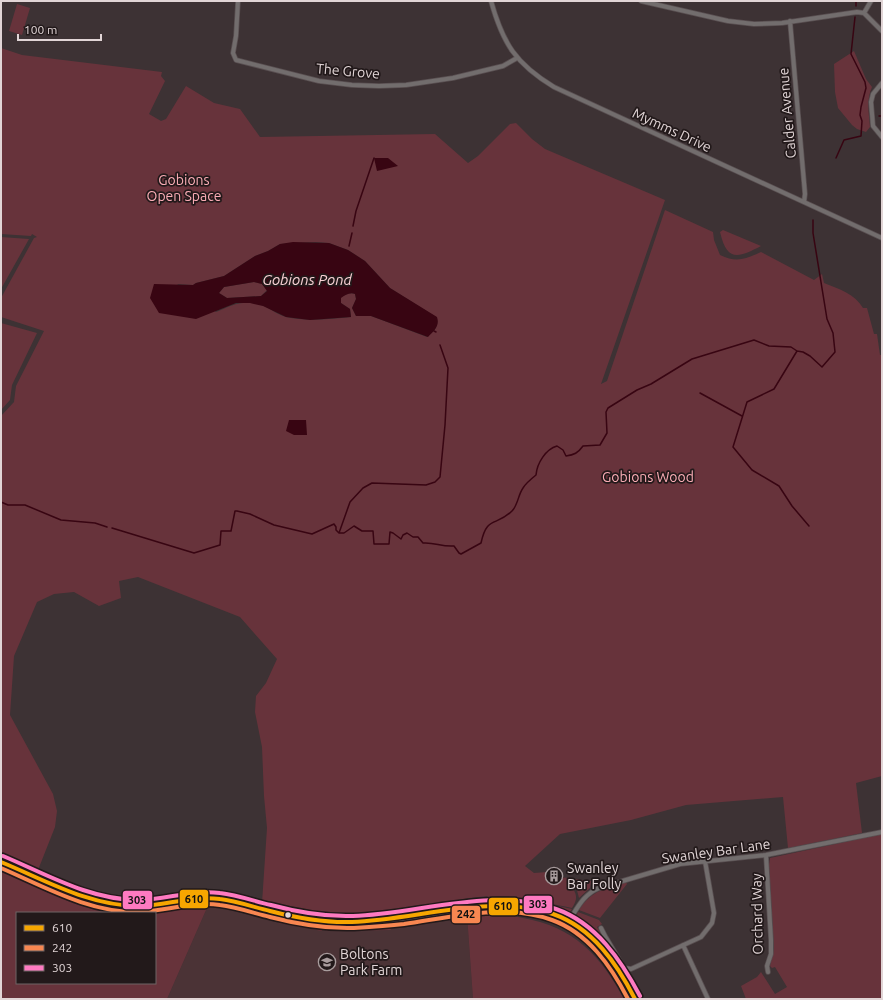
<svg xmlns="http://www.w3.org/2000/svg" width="883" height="1000" font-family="Ubuntu,sans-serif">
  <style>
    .built { fill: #4b3336 }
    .green { fill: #67333b; fill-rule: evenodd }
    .water { fill: #380512; fill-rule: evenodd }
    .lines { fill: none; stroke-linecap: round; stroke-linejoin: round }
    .stream { stroke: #380512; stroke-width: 1.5 }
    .street-casing { stroke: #5a5052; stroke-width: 5.5 }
    .secondary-casing { stroke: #5a5052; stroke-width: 8 }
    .street { stroke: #726d6d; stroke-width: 4 }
    .secondary { stroke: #746e70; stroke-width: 6 }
    .bus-1-casing { stroke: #22191a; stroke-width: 7 }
    .bus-2-casing { stroke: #22191a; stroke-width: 7 }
    .bus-3-casing { stroke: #22191a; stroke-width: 7 }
    .bus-1 { stroke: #f7a600; stroke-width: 4 }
    .bus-2 { stroke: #f88751; stroke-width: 4 }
    .bus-3 { stroke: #fe7ac1; stroke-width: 4 }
    .bus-dot { fill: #e1d5d6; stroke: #22191a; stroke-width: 1.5 }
    .labels { text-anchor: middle; stroke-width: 3.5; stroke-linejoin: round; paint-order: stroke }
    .street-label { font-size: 14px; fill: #e1d5d6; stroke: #22191a }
    .park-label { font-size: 14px; fill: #fbadb6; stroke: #22191a }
    .poi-label { font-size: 14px; fill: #e1d5d6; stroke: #22191a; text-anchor: start }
    .water-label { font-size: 15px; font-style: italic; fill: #fad1d5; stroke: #22191a }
    .line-badge { stroke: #22191a; stroke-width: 1.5 }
    .pale-badge-label { font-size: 11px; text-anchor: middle; font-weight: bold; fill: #111 }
  </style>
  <rect width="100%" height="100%" fill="#3d3234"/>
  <path class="built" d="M210,901l74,17 46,8 62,-3 75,-8 6,84h-306z"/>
  <path class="green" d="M17,4l13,4 -8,27 -13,-4z
    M1,48l21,7 140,17 -1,4 4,5 -16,33 12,7 5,-2 20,-33 28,17 26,6 20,28 175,-3 33,29 10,-7 32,-32 6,-1 16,16 13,10 120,51 -64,184 6,-3 58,-171 48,22 1,8 6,15c17,8 25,4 41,-3l53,28 8,-6 2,9c15,6 31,11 39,25h4l7,26h3l3,21h2v421l-26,7 6,50 -74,15 -5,-51 -97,8 -55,15 -71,14 -35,32 9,7 13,-1 3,3v2l21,1c-3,13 12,13 1,30 -28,-6 -54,-12 -82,-8l-4,-2 2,-2c-49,4 -96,21 -145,21 -27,1 -55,-7 -81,-14l5,-75 -3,-32 -2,-49 -7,-35 1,-16 10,-13 11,-24 -37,-42 -102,-40 -19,4 2,17 -22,8 -25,-14 -20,2 -17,8 -23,54 -4,59 43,79 4,17 -2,16 -17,43 -37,-13v-441l13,-14 2,-16 28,-55 -43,-14v-19l33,-60 3,-1 -5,-3 -1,2 -30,-2zM316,242l13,1 19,7 17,11 25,27 46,29c4,9 -2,14 -9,20l-56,-21h-15l-4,-8 4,-9 -1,-5c-5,-2 -10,1 -14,3v6l9,6 1,8c-21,2 -44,5 -65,0 -8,-2 -15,-8 -22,-11 -20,-7 -30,-2 -48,6l-39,-28 16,1 3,-2 28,-7 31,-20 13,-5 12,-7z
    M854,51l12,28 6,8c-6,13 -3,27 -2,40l-4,5 -9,-3 -5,-4 -14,-17 -3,-16 -1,-28z
    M723,230l38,16c-23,12 -34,16 -41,-14z
    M1,237l28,2 -28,50z
    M254,282l8,2 5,6 -6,6 -34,2 -8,-5 5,-6z
    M1,323l36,10 -25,52 -2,15 -9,10z
    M882,834v165h-136l-5,-13 16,-9 4,-5 14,22 12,-7 -12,-20 -3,1 -2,-2 4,-18 -5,-83 1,-7z
    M1,868l38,15 9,10 6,-1 25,9 50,11h14l37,-8 30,-3 -43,98h-166zM17,913h138v70h-138z
    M574,879l17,2 -1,7 -11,10z
    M626,882l1,2 -27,34 -21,-8c13,-20 26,-21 47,-28z
    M513,899l21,2 38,8 -3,4 -5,1 -21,-6 -18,-4 -46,-1z
    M578,912l21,8 3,4 -5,3 4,6 -2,4h-3c-7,-7 -24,-14 -18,-25z
    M487,914c12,1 24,1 36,4 51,9 77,37 101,81h-151l-6,-84z
    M281,918l37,6 3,3 1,4 -44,-8z
    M386,923l4,3 1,4 -65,1 1,-3 3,-2z"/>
  <path class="water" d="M374,158h14l10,8 -21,5z
    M293,242l36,1 19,7 17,11 25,27 47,29c3,9 -3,14 -9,20l-57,-21h-15l-4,-8 4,-9 -1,-5c-5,-2 -10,1 -14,4v5l9,6 1,8 -41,3 -24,-3 -23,-11 -13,-3h-14l-40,16 -37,-6 -9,-15 4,-14 39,1 3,-2 28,-7 31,-20 13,-5 12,-7zM254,282l8,2 5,7 -6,5 -34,2 -8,-5 5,-6z
    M289,420h17l1,15h-13l-8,-4z"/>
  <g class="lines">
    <path class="stream" d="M856,1v5
      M879,116h3
      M836,158l8,-18 17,-4 1,-15 -2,-6 1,-8 5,-19 -1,-6 -14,-28 4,-37
      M353,226l3,-15 18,-53
      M349,246l3,-13
      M434,331l2,1
      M797,351l-23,38 -27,13 -14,45 19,23 27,16 13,20 17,20
      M700,393l42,23
      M1,502l7,3h17l36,15 34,3 12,4
      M112,528l82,25 26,-8 1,-14h10l4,-20h2l13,3 24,11 38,9 22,-10 2,3v3l3,3h5l10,-7 8,5h11l1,13h15l1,-12 3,1 8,6 2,-4 4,-2 6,4h5l5,6c12,-1 18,4 31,3l5,7 2,1 20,-11c6,-28 15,-16 31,-32 6,-6 6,-16 11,-23 3,-5 8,-9 13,-13 1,-12 10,-26 21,-29l6,4 3,6c8,-1 12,-3 17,-10l17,-1 7,-12 -1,-21 2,-4 29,-18 14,-6 41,-25 62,-19 15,6 22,1 6,4 6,1 7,4 12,11 13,-15 -2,-19 -6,-14 -14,-86v-13
      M339,533l11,-31 13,-14 9,-5 54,2 9,-3 5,-5 5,-52 3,-57 -8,-23"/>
    <defs>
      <path id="street" d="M238,1l-2,35 -3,17 3,7 83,21 33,4 27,1 27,-1 47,-7 50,-12 14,-8
        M491,1c12,43 25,63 63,86l328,151
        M641,1l87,20 26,3 28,-1 75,-11 7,1
        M864,13l18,18
        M864,13l7,-12
        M790,21l15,173 -1,8
        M882,83l-9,11 -2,8 2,24 9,11
        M766,855l5,85v14l-4,12 1,6
        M569,921c9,-14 14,-26 30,-33l81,-24 86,-9 116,-23
        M601,928l4,8
        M597,943l8,-7 19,32 7,1 70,-32 11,-14 2,-10 -9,-52
        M683,945l25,54"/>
      <path id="secondary" d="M1,862c44,17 89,45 137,44 25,0 49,-11 75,-8 22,2 43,10 64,15 25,6 49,10 75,9 66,0 137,-29 201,-8 39,13 65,50 82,85"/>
    </defs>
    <use href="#street" class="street-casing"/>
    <use href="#secondary" class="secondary-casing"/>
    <use href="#street" class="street"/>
    <use href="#secondary" class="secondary"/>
    <defs>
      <path id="bus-1" d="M1,862c44,18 88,44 137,44 28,0 54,-11 82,-7 17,2 33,8 50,12 27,7 54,12 82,11 64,-2 139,-29 201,-8 40,14 64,50 82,85"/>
      <path id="bus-2" d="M1,868c44,19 89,45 138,44 28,-1 53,-11 81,-7 17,2 33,8 50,12 27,7 55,12 84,11 17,-1 33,-2 50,-4 48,-7 101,-21 148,-4 36,13 59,46 76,79"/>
      <path id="bus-3" d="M3,856c43,18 87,44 135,44 28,0 54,-11 82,-7 17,2 34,8 51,12 26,7 54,12 82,11 65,-2 140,-30 203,-7 40,14 65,51 84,87"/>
    </defs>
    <use href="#bus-1" class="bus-1-casing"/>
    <use href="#bus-2" class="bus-2-casing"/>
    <use href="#bus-3" class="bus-3-casing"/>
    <use href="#bus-1" class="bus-1"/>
    <use href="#bus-2" class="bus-2"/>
    <use href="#bus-3" class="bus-3"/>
  </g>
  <defs>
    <symbol id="building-ring" viewBox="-11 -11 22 22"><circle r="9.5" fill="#22191a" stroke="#a89c9d" stroke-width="1.5"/><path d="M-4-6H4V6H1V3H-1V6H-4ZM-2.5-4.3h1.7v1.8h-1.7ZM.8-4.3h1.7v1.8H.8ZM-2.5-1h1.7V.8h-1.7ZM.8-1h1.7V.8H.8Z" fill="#a89c9d"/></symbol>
    <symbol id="university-ring" viewBox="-11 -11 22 22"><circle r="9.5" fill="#22191a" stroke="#a89c9d" stroke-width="1.5"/><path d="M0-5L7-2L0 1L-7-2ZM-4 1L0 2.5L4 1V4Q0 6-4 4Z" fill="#a89c9d"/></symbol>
  </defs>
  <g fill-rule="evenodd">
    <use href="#building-ring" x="544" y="866" width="20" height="20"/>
    <use href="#university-ring" x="317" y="952" width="20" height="20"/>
  </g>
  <circle class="bus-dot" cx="288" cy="915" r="3.5"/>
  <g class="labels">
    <g class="street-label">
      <text transform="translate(348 71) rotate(5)" y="5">The Grove</text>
      <text transform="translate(787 113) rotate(-95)" y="5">Calder Avenue</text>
      <text transform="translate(672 130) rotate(25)" y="5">Mymms Drive</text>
      <text transform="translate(716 851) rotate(-8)" y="5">Swanley Bar Lane</text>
      <text transform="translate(757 914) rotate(-91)" y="5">Orchard Way</text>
    </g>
    <g class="park-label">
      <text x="184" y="185">Gobions<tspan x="184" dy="16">Open Space</tspan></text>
      <text x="648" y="482">Gobions Wood</text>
    </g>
    <g class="poi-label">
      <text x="567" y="873">Swanley<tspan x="567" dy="16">Bar Folly</tspan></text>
      <text x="340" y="959">Boltons<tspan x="340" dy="16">Park Farm</tspan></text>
    </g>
    <g class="water-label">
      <text x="307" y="285">Gobions Pond</text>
    </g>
  </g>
  <g class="line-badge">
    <rect x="179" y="889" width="30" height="20" rx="4" fill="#f7a600"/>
    <rect x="122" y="890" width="31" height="20" rx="4" fill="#fe7ac1"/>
    <rect x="523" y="895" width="30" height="19" rx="4" fill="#fe7ac1"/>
    <rect x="488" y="897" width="31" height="19" rx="4" fill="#f7a600"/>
    <rect x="451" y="905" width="30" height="19" rx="4" fill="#f88751"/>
  </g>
  <g class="pale-badge-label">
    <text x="194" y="903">610</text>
    <text x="137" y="904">303</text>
    <text x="538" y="908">303</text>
    <text x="503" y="910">610</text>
    <text x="466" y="918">242</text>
  </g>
  <rect width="883" height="1000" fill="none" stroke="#e1d5d6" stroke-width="4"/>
  <rect x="16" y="912" width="140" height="72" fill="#22191a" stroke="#6e6465"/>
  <rect x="24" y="925" width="20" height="6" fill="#f7a600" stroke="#6e6465"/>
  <text x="52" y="932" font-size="12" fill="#e1d5d6">610</text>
  <rect x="24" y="945" width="20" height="6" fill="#f88751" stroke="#6e6465"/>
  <text x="52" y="952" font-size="12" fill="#e1d5d6">242</text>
  <rect x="24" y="965" width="20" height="6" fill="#fe7ac1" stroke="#6e6465"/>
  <text x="52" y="972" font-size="12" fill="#e1d5d6">303</text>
  <path d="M18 34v6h83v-6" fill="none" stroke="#e1d5d6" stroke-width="2"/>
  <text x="24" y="34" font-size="12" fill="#e1d5d6" stroke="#22191a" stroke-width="3" paint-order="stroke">100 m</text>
</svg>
